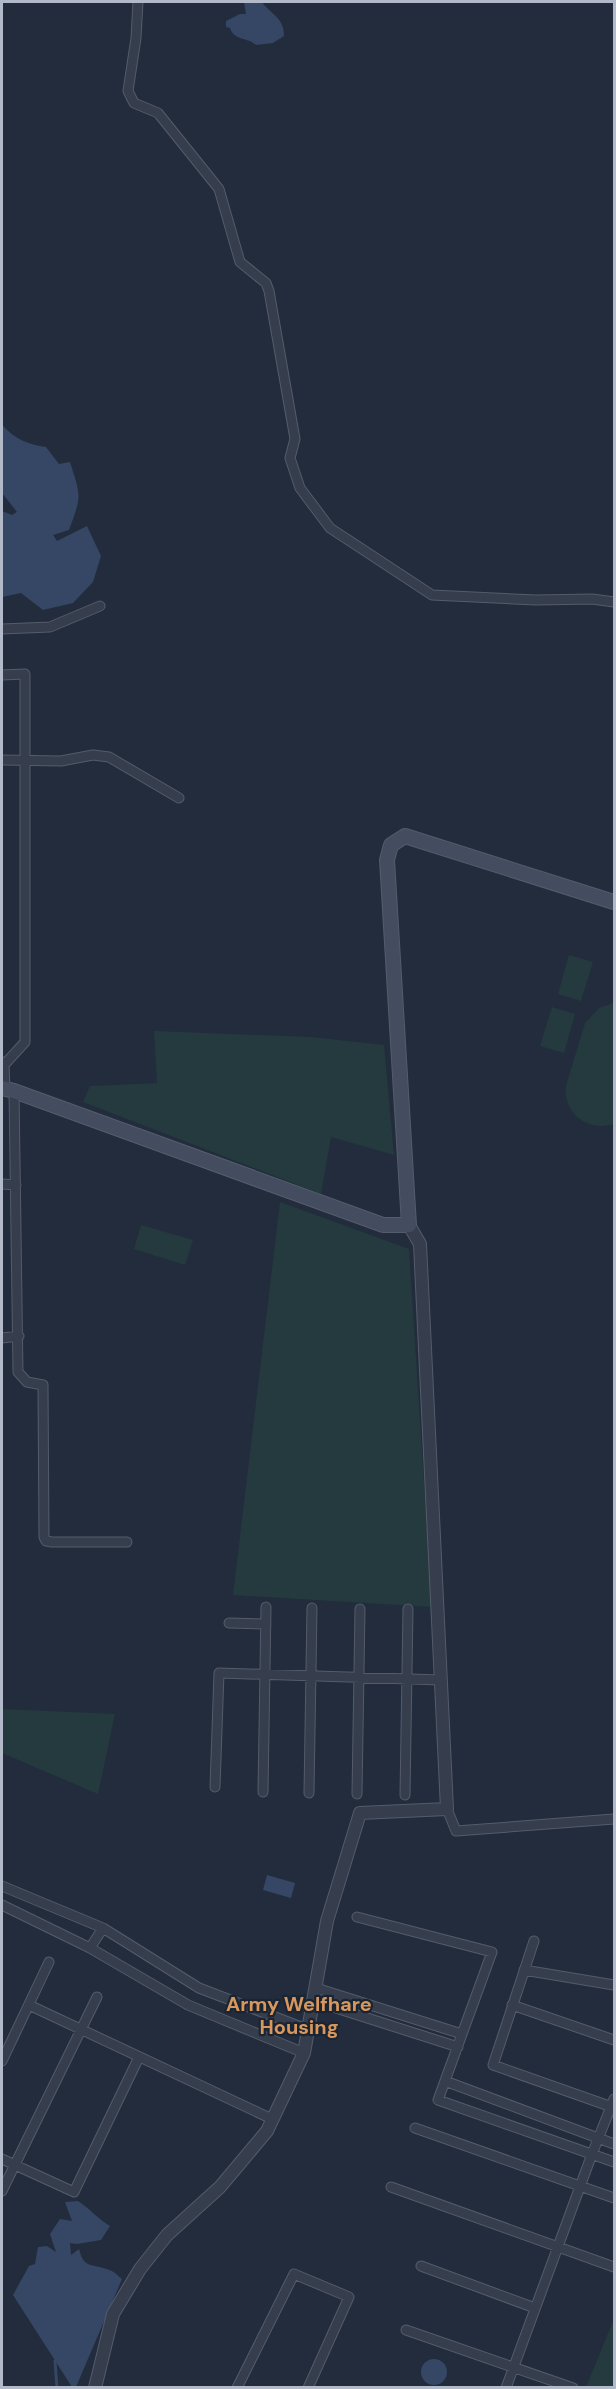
<svg xmlns="http://www.w3.org/2000/svg" width="616" height="2389" font-family="'DM Sans',sans-serif">
  <style>
    .green { fill: #243a3e }
    .water { fill: #354765 }
    .lines { fill: none; stroke-linecap: round; stroke-linejoin: round }
    .stream { stroke: #354765; stroke-width: 3 }
    .minor-casing { stroke: #545c6b; stroke-width: 11 }
    .tertiary-casing { stroke: #545c6b; stroke-width: 14 }
    .secondary-casing { stroke: #545c6b; stroke-width: 16 }
    .minor { stroke: #363e4d; stroke-width: 9 }
    .tertiary { stroke: #363e4d; stroke-width: 12 }
    .secondary { stroke: #444d60; stroke-width: 14 }
    .labels { text-anchor: middle; stroke-width: 4.5; stroke-linejoin: round; paint-order: stroke }
    .neighbourhood-label { font-size: 20px; font-weight: bold; fill: #d8985d; stroke: #1b2432 }
  </style>
  <rect width="100%" height="100%" fill="#222c3d"/>
  <path class="green" d="M569,955l24,7 -12,39 -23,-7z
    M614,1003v121c-26,8 -51,-10 -48,-38l19,-63 14,-15z
    M552,1007l23,7 -11,39 -24,-7z
    M154,1031l157,6 73,8 10,110 -63,-18 -10,57 -238,-92 7,-16 67,-3z
    M280,1202l129,47 23,358 -199,-12z
    M141,1225l52,15 -8,25 -51,-16z
    M2,1709l113,5 -17,80 -96,-41z
    M614,2319v68h-28z"/>
  <path class="water" d="M244,2h18c9,13 22,15 22,34l-11,7 -17,2c-8,-8 -22,-4 -26,-17l-4,-1v-6l14,-7h6z
    M2,425c12,13 26,20 44,22l13,17 11,-2c11,35 12,33 -1,68l-16,5 4,6 30,-15 14,30 -8,26 -20,21 -30,7 -22,-17 -19,4v-86l10,4 5,-3 -15,-19z
    M267,1875l28,8 -4,15 -28,-8z
    M78,2201c12,8 20,18 32,25l-9,14 -24,4 -7,-1 1,12 8,-6c5,21 14,14 30,21 5,1 9,6 13,9l-46,108h-4l-59,-92 16,-29 6,-2 3,-17 9,-1 9,6 -6,-18 10,-15 12,2 -7,-19z
    M421 2372a13 13 0 1 1 26 0a13 13 0 1 1-26 0Z"/>
  <g class="lines">
    <path class="stream" d="M55,2361l2,27"/>
    <defs>
      <path id="minor" d="M138,2l-2,36 -8,53 6,12 24,10 61,76 21,73 26,21 3,8 26,148 -5,19 10,30 30,40 102,67 104,5 56,-1 22,3
        M2,629l48,-2 50,-21
        M2,675l23,-1v368l-21,23
        M2,760l59,1 32,-6 16,2 70,41
        M2,1062l2,3 1,24
        M14,1091l4,281 9,10 16,3 1,152 2,4 6,1h75
        M2,1184l14,1
        M2,1338l17,-2
        M229,1623l37,1
        M215,1787l4,-114 222,7
        M263,1792l3,-185
        M309,1793l3,-185
        M357,1794l3,-185
        M405,1795l3,-186
        M447,1809l9,22 158,-12
        M2,1886l101,42 96,60 110,42
        M2,1905l88,43 98,57 116,48
        M357,1917l135,35 -54,148 176,62
        M534,1941l-41,124 119,42
        M90,1948l13,-20
        M524,1970l90,15
        M316,1988l146,46
        M314,2001l144,46
        M29,2005l243,114
        M512,2005l102,35
        M2,2061l47,-99
        M445,2081l169,63
        M415,2128l199,70
        M2,2159l72,33 65,-135
        M391,2187l223,80
        M2,2191l95,-194
        M421,2266l114,42
        M406,2330l167,58
        M237,2388l57,-114 55,23 -41,91
        M506,2388l86,-234 22,-55"/>
      <path id="tertiary" d="M95,2388l18,-74 27,-45 27,-34 53,-48 47,-56 37,-78 23,-132 33,-108 87,-4 -27,-565 -11,-19"/>
      <path id="secondary" d="M2,1088l12,3 369,134h26l-22,-365 4,-15 14,-9 209,66"/>
    </defs>
    <use href="#minor" class="minor-casing"/>
    <use href="#tertiary" class="tertiary-casing"/>
    <use href="#secondary" class="secondary-casing"/>
    <use href="#minor" class="minor"/>
    <use href="#tertiary" class="tertiary"/>
    <use href="#secondary" class="secondary"/>
  </g>
  <g class="labels">
    <g class="neighbourhood-label">
      <text x="299" y="2011">Army Welfhare<tspan x="299" dy="23">Housing</tspan></text>
    </g>
  </g>
  <rect width="616" height="2389" fill="none" stroke="#b2b9c9" stroke-width="6"/>
</svg>
